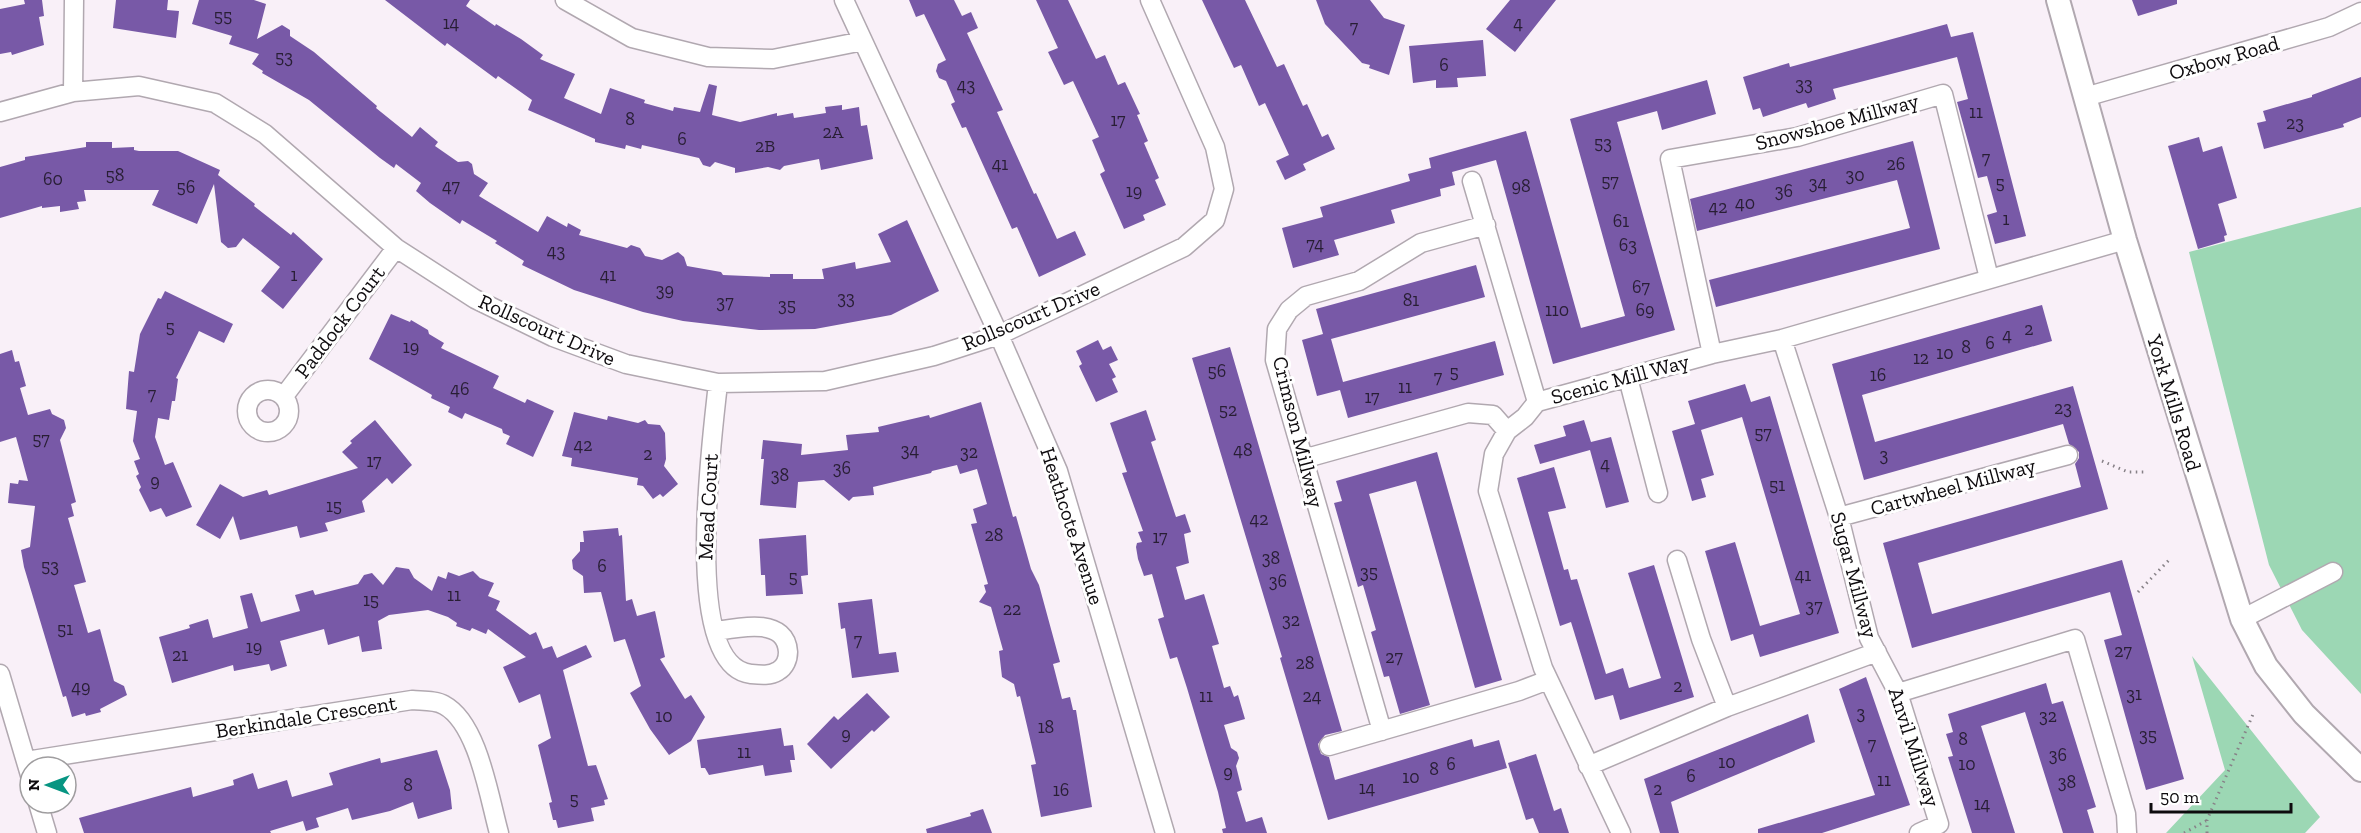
<svg xmlns="http://www.w3.org/2000/svg" width="2361" height="833" font-family="'Zilla Slab',serif">
  <style>
    .green { fill: #9cd7b4 }
    .building { fill: #7859a7 }
    .lines { fill: none; stroke-linecap: round; stroke-linejoin: round }
    .minor-casing { stroke: #b1a8b0; stroke-width: 21 }
    .major-casing { stroke: #b1a8b0; stroke-width: 26 }
    .path { stroke: #878187; stroke-width: 3; stroke-dasharray: 1.5 4.5; stroke-linecap: butt }
    .minor { stroke: #fff; stroke-width: 18 }
    .major { stroke: #fff; stroke-width: 22 }
    .labels { text-anchor: middle; stroke-width: 6; stroke-linejoin: round; paint-order: stroke }
    .number-label { font-size: 18px; fill: #281e34 }
    .street-label { font-size: 21px; fill: #0e0b0e; stroke: #fff }
  </style>
  <rect width="100%" height="100%" fill="#f9f0f8"/>
  <path class="green" d="M2361,207v487l-59,-64 -33,-65 -80,-313z
    M2192,656l128,161 -15,16h-139l59,-63z"/>
  <path class="building" d="M24,0h18l2,16 -5,1 5,28 -32,10 -1,-3 -11,2v-45l25,-5z
    M116,0h52l-1,10 12,1 -3,27 -63,-10z
    M199,0h55l12,4 -9,35 25,-14 8,5v6l24,16 63,54 -1,2 36,29 8,-10 18,15 -3,4 23,16 10,-1 4,3 2,10 14,9 -9,13 59,36 9,-16 20,11 1,-4 13,7 -2,5 48,13 4,-3 9,3 5,8 17,4 16,-8 6,5 3,9 34,6 2,3 47,2v-3h23v5h31l-2,-10 33,-7 1,7 35,-7 -13,-28 29,-14 32,71 -48,24 -76,14 -56,1 -76,-9 -40,-9 -69,-22 -52,-25 2,-4 -29,-18 2,-2 -35,-21 -2,4 -30,-21 -14,-12 5,-8 -25,-19 -2,4 -14,-10 -71,-58 -47,-27 1,-2 -11,-7 7,-10 -30,-10 3,-8 -40,-12z
    M385,0h85l-4,6 29,20 1,-2 25,15 22,16 -3,4 35,15 -11,24 37,16 9,-26 35,12 -1,3 29,8 1,-4 26,5 9,-28 8,2 -5,29 28,7 37,-9v3l16,-3 1,5 32,-5 -1,-6 17,-2v5l17,-3 2,19 6,-1 6,34 -52,11 -2,-11 -35,7 -4,4 -12,-3 -33,6v-5l-20,-6 -5,5 -7,-2 -4,-7 -57,-13 -1,4 -15,-4 -1,4 -30,-7v-3l-67,-29 4,-10 -34,-24 -2,3 -49,-36 -2,3z
    M909,0h45l8,16 9,-4 7,16 -11,5 36,77 -6,2 37,82 2,-1 21,46 18,-8 11,24 -47,22 -22,-50 -5,2 -46,-102 -4,1 -11,-24 4,-2 -9,-21 -7,-3 -3,-7 2,-7 8,-4 -22,-46 -8,3z
    M1036,0h32l28,59 9,-4 13,30 7,-3 15,32 -3,1 11,26 -4,2 15,35 -4,2 11,25 -23,10 2,5 -21,9 -24,-55 5,-3 -13,-31 7,-3 -26,-56 -9,4 -16,-33 10,-4z
    M1202,0h43l32,67 7,-3 19,42 4,-2 15,33 6,-3 7,15 -32,15 3,6 -21,10 -9,-19 13,-6 -24,-52 -6,3 -18,-41 -7,3z
    M1316,0h54l14,18 21,7 -16,50 -20,-7 1,-3 -8,-2 -37,-39z
    M1510,0h46l-41,52 -29,-23z
    M2132,0h45v4l-39,12z
    M1947,24l4,13 22,-5 53,204 -31,8 -8,-29 10,-3 -10,-36 -9,2 -21,-76 11,-3 -11,-42 -124,32 3,10 -28,9 -2,-5 -43,14 -3,-9 -7,2 -10,-33 46,-14 1,4z
    M1483,40l3,36 -29,2 1,9 -22,1v-8l-23,3 -4,-37z
    M2361,77v40l-18,7 1,3 -80,22 -7,-26 9,-2 -3,-10 49,-14v-2z
    M1707,80l9,34 -54,16 -5,-19 -40,11 58,208 -122,34 -57,-204 -44,12 3,13 -15,4 1,7 -50,14 4,13 -61,17 5,15 -46,13 -11,-40 41,-11 -3,-10 90,-26 -2,-7 23,-6 -2,-10 97,-27 55,197 44,-12 -55,-197z
    M2199,137l4,15 19,-6 15,52 -19,6 9,31 -3,1 1,5 -27,8 -30,-103z
    M1913,141l27,108 -224,58 -7,-27 201,-52 -13,-48 -200,51 -7,-32z
    M86,142h26v6l22,-1v3l5,1h39l42,19 -2,5 37,29 -1,2 37,29 2,-3 30,27 -40,50 -22,-18 19,-24 -37,-29 -7,9 -8,1 -7,-6 -7,-58 -17,40 -45,-19 7,-15h-75l2,11 -9,1 2,7 -19,3v-6l-18,2v-2l-42,12v-51l25,-7v-3l61,-10z
    M1476,265l9,32 -154,42 12,43 152,-41 9,34 -156,43 -8,-28 -23,6 -15,-56 21,-6 -7,-25z
    M165,291l68,33 -9,19 -25,-12 -23,47 2,1 -3,22h-3l-3,19 -11,-2 -3,19 10,28 8,-3 19,45 -26,10 -5,-9 -11,4 -11,-22 2,-3 -5,-11 3,-2 -5,-13 6,-2 -7,-18 4,-30 -11,-2 3,-38 5,1 6,-38 18,-36 3,1z
    M2042,305l10,36 -190,54 13,47 198,-56 35,123 -190,54 14,51 190,-54 62,219 -38,11 -42,-150 18,-5 -12,-43 -198,56 -29,-105 198,-56 -6,-23 4,-6v-6l-10,-8 -6,-20 -199,56 -32,-116z
    M391,314l19,8 1,-2 17,10 1,4 15,9 -3,5 58,28 -6,12 32,15 2,-4 27,12 -21,46 -27,-13 4,-8 -7,-3 -1,-4 -37,-16 -3,6 -14,-7 2,-5 -19,-9 1,-3 -63,-36z
    M1098,340l5,10 8,-4 7,14 -9,4 7,13 -4,2 6,13 -22,10 -17,-36 3,-2 -6,-13z
    M1230,347l112,384 -17,4 -7,9 3,10 8,3 6,23 137,-41 2,8 25,-7 8,28 -179,52 -48,-162 2,-1 -90,-299z
    M12,350l3,12 4,-1 7,25 -6,2 8,27 22,-6 2,5 12,6 2,8 -6,12 16,62 -5,2 3,12 -6,2 18,64 -12,3 14,48 12,-4 14,52 10,5 3,9 -27,14 1,3 -15,4 -1,-3 -13,4 -6,-21 -3,1 -39,-130 -3,-17 9,-3 5,-41 -27,-3 2,-20 8,1 1,-4 9,1 -12,-44 -16,5v-88z
    M1745,384l6,18 19,-6 69,237 -79,24 -7,-23 -22,7 -26,-90 30,-9 25,84 40,-12 -58,-197 -41,13 13,45 -13,4 5,18 -14,4 -20,-70 23,-7 -7,-23z
    M981,402l32,115 3,-1 15,53 8,16 21,77 -7,2 9,35 8,-2 3,13h3l16,97 -51,10 -10,-52 5,-1 -16,-68 -3,1 -3,-13 -12,-7 -3,-26 4,-1 -12,-43 -12,-5 7,-10 -2,-7 4,-1 -17,-60 6,-1 -4,-14 14,-5 -10,-35 -17,5 -3,-9 -25,6 -1,2 -58,14 1,8 -21,2 -4,4 -25,-21 -26,2 -2,26 -36,-3 4,-46h-3l2,-19 39,4 -1,11 47,-5 -2,-15 33,-3 -1,-5 51,-12 1,3z
    M1146,410l10,30 -5,2 25,75 9,-3 6,18 -7,2 5,29 -13,4 9,33 19,-6 15,50 -7,2 12,42 6,-2 4,11 4,-2 7,24 -21,6 7,23 6,4 2,6 -3,8 6,24 -5,2 9,30 16,-5 5,16h-44l-1,-4 4,-1 -8,-36 -31,-104 -10,-31 -7,2 -12,-40 6,-2 -12,-43 -8,2 -6,-17 -2,-12 1,-4 5,-1 -4,-10 5,-1 -21,-58 5,-1 -17,-49z
    M574,412l33,8 1,-4 30,7 7,-3 3,4 12,1 5,8 1,26 -2,7 14,18 -15,13 -3,-3 -7,5 -10,-13 -6,-1 1,-7 -67,-12 1,-8 -10,-2z
    M375,420l37,45 -20,19 -5,-6 -25,23 3,11 -40,11 3,8 -28,7 -3,-12 -57,14 -7,-24 -13,23 -24,-14 24,-41 23,13 24,-7 2,5 89,-27 -16,-16 10,-9 -2,-2z
    M1584,420l7,22 20,-5 18,65 -23,6 -16,-58 -50,14 -6,-19 32,-9 -3,-10z
    M1437,452l65,228 -27,8 -59,-207 -47,13 61,211 -30,9 -11,-38 -5,1 -13,-45 5,-2 -13,-45 -5,2 -24,-84 8,-2 -6,-20z
    M1554,467l12,41 -18,4 16,58 4,-1 3,11 6,-1 29,95 17,-6 6,20 32,-10 -33,-105 26,-8 40,132 -74,23 -7,-25 -18,5 -24,-78 -11,4 -43,-148z
    M618,528l1,8 3,-1 4,66 6,-2 5,17 18,-5 10,46 -5,2 25,40 6,-4 14,22 -14,24 -22,14 -19,-26 -20,-36 11,-7 -16,-47 -11,3 -13,-50 -17,1 -1,-17 -10,-7 -1,-9 8,-9v-9h4l-1,-11z
    M806,535l2,40 -7,1 2,18 -37,2 -1,-21h-4l-2,-36z
    M396,567l13,2 5,9 18,13 6,-15 8,3 2,-7 11,4 14,-5 7,7 14,5 -6,13 12,5 -4,9 34,25 6,-3 7,17 9,-3 5,12 29,-13 6,12 -29,13 25,96 8,-1 12,34 -4,1 1,5 -14,3 3,13 -36,7 -2,-8h-3l-4,-17 3,-1 -14,-57 13,-7 -11,-44 -21,9 -16,-36 23,-10 -38,-28 -2,5 -14,-6 -2,3 -14,-5 1,-3 -9,-6 -20,-7 -39,5 -11,6 4,28 -20,3 -3,-16 -31,9 -4,-16 -44,12 7,25 -16,5 -2,-7 -35,7 -1,-6 -61,18 -13,-46 31,-9 -1,-3 19,-6 5,19 35,-10 -8,-32 12,-3 9,29 39,-11 -5,-16 18,-5 2,5 43,-11 6,-9 8,-2 11,12z
    M872,599l7,55 17,-2 3,20 -47,6 -7,-50 -4,1 -3,-26z
    M1866,677l44,128 -88,28h-64v-4l117,-34 -36,-106z
    M2046,683l6,21 11,-3 33,106 -9,3 7,23h-31l-38,-121 -44,14 34,107h-43l-24,-76 5,-1 -7,-22 7,-2 -5,-18z
    M867,693l23,24 -16,15 -2,-2 -41,39 -24,-25 27,-28 4,4z
    M1808,714l7,28 -144,60 8,31h-19l-16,-54z
    M781,728l3,18 9,-1 2,15h-5l2,12 -27,4 -2,-11 -54,10 -4,-7h-4l-4,-28z
    M437,750l13,40 2,19 -34,10 -5,-17 -23,9 -38,9 -4,-12 -32,10 3,9 -13,4 -3,-10 -33,10 1,2h-187l-5,-15 112,-31 2,10 41,-12 -1,-5 20,-7 5,16 29,-9 5,17 41,-12 -4,-12 16,-5 35,-10 1,5z
    M1536,754l18,57 7,-3 8,25h-30l-6,-15 -7,2 -18,-57z
    M983,809l9,24h-65l-1,-4 45,-13 -1,-3z"/>
  <g class="lines">
    <defs>
      <path id="minor" d="M565,0l67,38 76,19 65,2 90,-18
        M844,0l155,335 59,136 107,362
        M73,92l1,-92
        M2085,97l244,-70 32,-15
        M0,112l73,-20 66,-6 76,17 50,31 131,114 79,51 78,38 73,27 92,19 107,-2 109,-25 65,-21 185,-88 31,-27 9,-31 -9,-42 -65,-147
        M1472,181l65,221
        M1782,339l57,178 30,121 29,55 41,131 -20,9
        M1712,354l-42,-195 127,-22 146,-43 46,184
        M1628,378l30,115
        M247 411a21 21 0 1 1 42 0a21 21 0 1 1-42 0Z
        M284,396l112,-148
        M1303,459l165,-46 25,2 14,16
        M1839,517l229,-62
        M1677,560l24,79 26,68
        M2242,619l91,-47
        M717,631c23,-4 69,-14 71,21 0,7 -3,15 -10,19 -8,5 -17,4 -27,3 -71,-8 -38,-241 -33,-291
        M0,674l30,101
        M1898,693l177,-54 51,175 1,19
        M1382,731l-107,-371 2,-31 12,-19 17,-14 53,-15 62,-38 65,-18
        M1329,746l190,-55 29,-11
        M26,761l386,-61c9,1 24,0 32,5 34,18 45,92 55,128
        M1588,766l139,-59 150,-55
        M38,803l9,30
        M1621,833l-78,-165 -55,-177 6,-37 13,-23 18,-14 12,-15 175,-48 70,-15 343,-99"/>
      <path id="major" d="M2058,0l67,240 117,379 24,47 38,48 57,56"/>
    </defs>
    <use href="#minor" class="minor-casing"/>
    <use href="#major" class="major-casing"/>
    <path class="path" d="M2102,461l26,11h16
      M2138,592l31,-32
      M2184,833l22,-12
      M2207,833v-13l47,-108"/>
    <use href="#minor" class="minor"/>
    <use href="#major" class="major"/>
  </g>
  <g class="labels">
    <g class="number-label">
      <text x="223" y="22">55</text>
      <text x="451" y="29">14</text>
      <text x="1518" y="29">4</text>
      <text x="1354" y="33">7</text>
      <text x="284" y="63">53</text>
      <text x="1444" y="71">6</text>
      <text x="1804" y="90">33</text>
      <text x="966" y="91">43</text>
      <text x="1976" y="118">11</text>
      <text x="630" y="125">8</text>
      <text x="1118" y="126">17</text>
      <text x="2295" y="129">23</text>
      <text x="833" y="138">2A</text>
      <text x="682" y="145">6</text>
      <text x="1603" y="149">53</text>
      <text x="765" y="152">2B</text>
      <text x="1986" y="164">7</text>
      <text x="1000" y="170">41</text>
      <text x="1896" y="170">26</text>
      <text x="115" y="181">58</text>
      <text x="1855" y="181">30</text>
      <text x="53" y="185">60</text>
      <text x="1610" y="187">57</text>
      <text x="1818" y="189">34</text>
      <text x="2000" y="189">5</text>
      <text x="451" y="192">47</text>
      <text x="1521" y="192">98</text>
      <text x="186" y="193">56</text>
      <text x="1134" y="197">19</text>
      <text x="1784" y="197">36</text>
      <text x="1745" y="209">40</text>
      <text x="1718" y="213">42</text>
      <text x="2006" y="225">1</text>
      <text x="1621" y="227">61</text>
      <text x="1315" y="250">74</text>
      <text x="1628" y="251">63</text>
      <text x="556" y="257">43</text>
      <text x="294" y="281">1</text>
      <text x="608" y="281">41</text>
      <text x="1641" y="293">67</text>
      <text x="665" y="296">39</text>
      <text x="846" y="304">33</text>
      <text x="1411" y="306">81</text>
      <text x="725" y="308">37</text>
      <text x="787" y="311">35</text>
      <text x="1557" y="316">110</text>
      <text x="1645" y="316">69</text>
      <text x="170" y="333">5</text>
      <text x="2029" y="335">2</text>
      <text x="2007" y="341">4</text>
      <text x="1990" y="349">6</text>
      <text x="411" y="353">19</text>
      <text x="1966" y="353">8</text>
      <text x="1945" y="359">10</text>
      <text x="1921" y="364">12</text>
      <text x="1217" y="377">56</text>
      <text x="1454" y="378">5</text>
      <text x="1878" y="381">16</text>
      <text x="1438" y="383">7</text>
      <text x="1405" y="393">11</text>
      <text x="460" y="395">46</text>
      <text x="152" y="400">7</text>
      <text x="1372" y="403">17</text>
      <text x="2063" y="414">23</text>
      <text x="1228" y="416">52</text>
      <text x="1763" y="439">57</text>
      <text x="41" y="445">57</text>
      <text x="583" y="451">42</text>
      <text x="910" y="456">34</text>
      <text x="1243" y="456">48</text>
      <text x="969" y="458">32</text>
      <text x="648" y="460">2</text>
      <text x="1884" y="461">3</text>
      <text x="374" y="467">17</text>
      <text x="1605" y="470">4</text>
      <text x="842" y="474">36</text>
      <text x="780" y="481">38</text>
      <text x="155" y="487">9</text>
      <text x="1777" y="491">51</text>
      <text x="334" y="512">15</text>
      <text x="1259" y="525">42</text>
      <text x="994" y="541">28</text>
      <text x="1160" y="543">17</text>
      <text x="1271" y="564">38</text>
      <text x="50" y="572">53</text>
      <text x="602" y="572">6</text>
      <text x="1369" y="578">35</text>
      <text x="1803" y="581">41</text>
      <text x="793" y="583">5</text>
      <text x="1278" y="587">36</text>
      <text x="454" y="601">11</text>
      <text x="371" y="606">15</text>
      <text x="1814" y="612">37</text>
      <text x="1012" y="615">22</text>
      <text x="1291" y="626">32</text>
      <text x="65" y="635">51</text>
      <text x="858" y="646">7</text>
      <text x="254" y="653">19</text>
      <text x="2123" y="657">27</text>
      <text x="180" y="661">21</text>
      <text x="1394" y="663">27</text>
      <text x="1305" y="669">28</text>
      <text x="1678" y="692">2</text>
      <text x="81" y="693">49</text>
      <text x="2134" y="700">31</text>
      <text x="1206" y="702">11</text>
      <text x="1312" y="702">24</text>
      <text x="1861" y="719">3</text>
      <text x="664" y="722">10</text>
      <text x="2048" y="722">32</text>
      <text x="1046" y="733">18</text>
      <text x="846" y="740">9</text>
      <text x="2148" y="741">35</text>
      <text x="1963" y="745">8</text>
      <text x="1872" y="750">7</text>
      <text x="744" y="758">11</text>
      <text x="2058" y="761">36</text>
      <text x="1727" y="768">10</text>
      <text x="1451" y="770">6</text>
      <text x="1967" y="770">10</text>
      <text x="1434" y="775">8</text>
      <text x="1228" y="778">9</text>
      <text x="1691" y="782">6</text>
      <text x="1411" y="783">10</text>
      <text x="1884" y="786">11</text>
      <text x="2067" y="788">38</text>
      <text x="408" y="791">8</text>
      <text x="1367" y="794">14</text>
      <text x="1658" y="795">2</text>
      <text x="1061" y="796">16</text>
      <text x="574" y="805">5</text>
      <text x="1982" y="810">14</text>
    </g>
    <g class="street-label">
      <text transform="translate(2224 58) rotate(-16)" y="7">Oxbow Road</text>
      <text transform="translate(1837 122) rotate(-15)" y="7">Snowshoe Millway</text>
      <text transform="translate(1031 316) rotate(-23)" y="7">Rollscourt Drive</text>
      <text transform="translate(340 322) rotate(-53)" y="7">Paddock Court</text>
      <text transform="translate(547 330) rotate(24)" y="7">Rollscourt Drive</text>
      <text transform="translate(1620 379) rotate(-15)" y="7">Scenic Mill Way</text>
      <text transform="translate(2174 403) rotate(73)" y="7">York Mills Road</text>
      <text transform="translate(1298 432) rotate(76)" y="7">Crimson Millway</text>
      <text transform="translate(1953 487) rotate(-15)" y="7">Cartwheel Millway</text>
      <text transform="translate(708 507) rotate(-87)" y="7">Mead Court</text>
      <text transform="translate(1072 526) rotate(72)" y="7">Heathcote Avenue</text>
      <text transform="translate(1854 575) rotate(75)" y="7">Sugar Millway</text>
      <text transform="translate(306 717) rotate(-9)" y="7">Berkindale Crescent</text>
      <text transform="translate(1914 747) rotate(72)" y="7">Anvil Millway</text>
    </g>
  </g>
  <g transform="translate(48 785) rotate(270)"><circle r="28" fill="#ffffff" stroke="#9f9d9f" stroke-width="1.5"/>
  <path d="M0-4.5L10 22L0 15L-10 22Z" fill="#079582"/>
  <text y="-9" font-size="16" font-weight="bold" text-anchor="middle" fill="#0e0b0e">N</text>
  </g>
  <path d="M2151 803v9h140v-9" fill="none" stroke="#0e0b0e" stroke-width="3"/>
  <text x="2160" y="803" font-size="18" fill="#0e0b0e" stroke="#ffffff" stroke-width="4.5" paint-order="stroke">50 m</text>
</svg>
